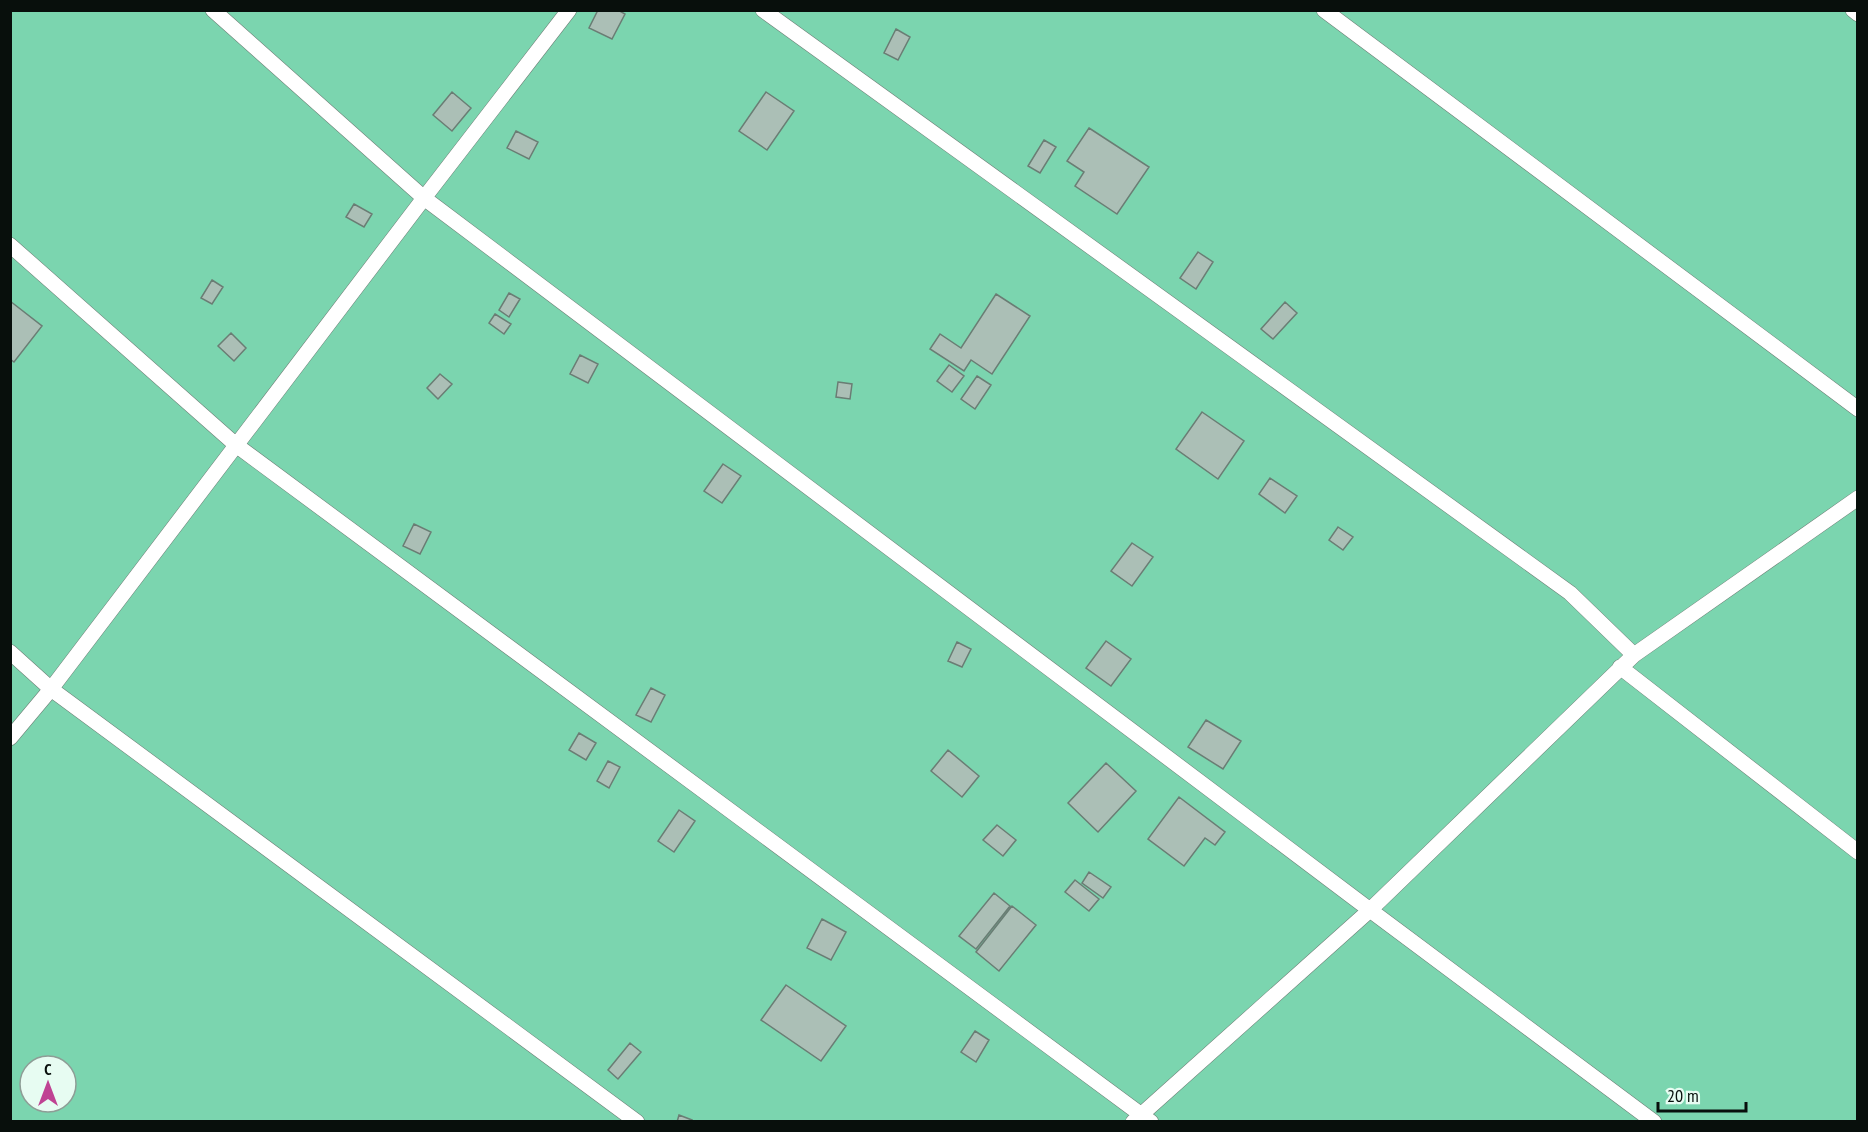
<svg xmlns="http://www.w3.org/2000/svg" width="1868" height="1132" font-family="'PT Sans Narrow',sans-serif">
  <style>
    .green { fill: #7bd5af; fill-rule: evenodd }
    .building { fill: #abbfb6; stroke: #6a7d74; stroke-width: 1.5 }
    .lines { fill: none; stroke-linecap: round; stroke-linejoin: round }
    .lane-casing { stroke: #6e8077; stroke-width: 16 }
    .lane { stroke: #fff; stroke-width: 15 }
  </style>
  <rect width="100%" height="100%" fill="#daefe5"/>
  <path class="green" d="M10,11h1847v1110h-1846zM30,1066h36v36h-36z"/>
  <path class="building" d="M598,10h20l7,4 -13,25 -23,-11z
    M896,29l14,8 -12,23 -14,-7z
    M452,92l19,16 -19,23 -19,-16z
    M766,92l28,19 -27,39 -28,-19z
    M1089,128l60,39 -32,47 -42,-28 9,-14 -17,-11z
    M516,131l22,11 -9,17 -22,-11z
    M1044,140l12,7 -16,26 -12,-7z
    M354,204l18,10 -8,13 -18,-10z
    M1198,252l15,10 -17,27 -16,-11z
    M212,280l11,7 -11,17 -11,-6z
    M509,293l11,6 -11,18 -10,-7z
    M996,294l34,22 -38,58 -21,-14 -7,11 -34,-22 10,-15 21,14z
    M10,301l32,25 -28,36 -4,-3z
    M1285,302l12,11 -24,26 -12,-10z
    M495,314l16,10 -7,10 -15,-11z
    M231,333l15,15 -12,13 -16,-15z
    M580,355l18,9 -10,19 -18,-9z
    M949,365l15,11 -12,16 -15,-11z
    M440,374l12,10 -14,15 -11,-11z
    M977,376l14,9 -16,24 -14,-10z
    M838,382l14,2 -2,15 -14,-2z
    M1202,412l42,29 -26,38 -42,-30z
    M723,464l18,12 -19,27 -18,-12z
    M1270,478l27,18 -12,17 -26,-19z
    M414,524l17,8 -11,22 -17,-8z
    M1338,527l15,10 -10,13 -14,-10z
    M1132,543l21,14 -21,29 -21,-15z
    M1106,641l25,18 -20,27 -25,-18z
    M957,642l14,7 -9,18 -14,-6z
    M651,688l14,7 -14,27 -15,-7z
    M1206,720l35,21 -18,28 -35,-22z
    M579,733l17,10 -10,17 -17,-10z
    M948,750l31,26 -17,21 -31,-26z
    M608,761l12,6 -11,21 -12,-7z
    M1106,763l30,28 -38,41 -30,-29z
    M1179,797l46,35 -10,13 -10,-7 -21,28 -36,-27z
    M679,810l16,11 -21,31 -16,-11z
    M997,825l19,15 -13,16 -20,-16z
    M1089,872l22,15 -8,11 -21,-15z
    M1075,880l24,19 -10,12 -24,-19z
    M994,893l16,13 -34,43 -17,-13z
    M1012,906l24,19 -37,46 -23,-19z
    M822,919l24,13 -15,28 -24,-12z
    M786,985l60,41 -25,35 -60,-41z
    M975,1031l14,9 -13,22 -15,-10z
    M630,1043l11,9 -23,27 -10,-9z
    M679,1115l13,5 -1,2h-14z"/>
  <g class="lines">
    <defs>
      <path id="lane" d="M213,10l211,188 946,712 284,212
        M763,10l807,583 64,62
        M1324,10l534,399
        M1853,10l5,4
        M10,245l226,200 915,677
        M10,652l41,37 586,433
        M1620,667l238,185
        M10,738l41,-49 373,-491 145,-188
        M1133,1122l237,-212 264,-255 224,-157"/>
    </defs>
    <use href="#lane" class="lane-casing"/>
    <use href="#lane" class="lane"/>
  </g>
  <rect width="1868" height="1132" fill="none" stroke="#080f0c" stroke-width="24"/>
  <g transform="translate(48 1084)"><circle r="28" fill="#e7fcf2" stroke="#8e9d96" stroke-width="1.5"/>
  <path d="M0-4.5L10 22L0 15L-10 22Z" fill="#bf4393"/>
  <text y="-9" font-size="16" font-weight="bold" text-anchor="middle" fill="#080f0c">С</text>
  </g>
  <path d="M1658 1102v9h88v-9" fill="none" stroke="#080f0c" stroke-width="3"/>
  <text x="1667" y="1102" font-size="18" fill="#080f0c" stroke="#e7fcf2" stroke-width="4.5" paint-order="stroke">20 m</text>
</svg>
